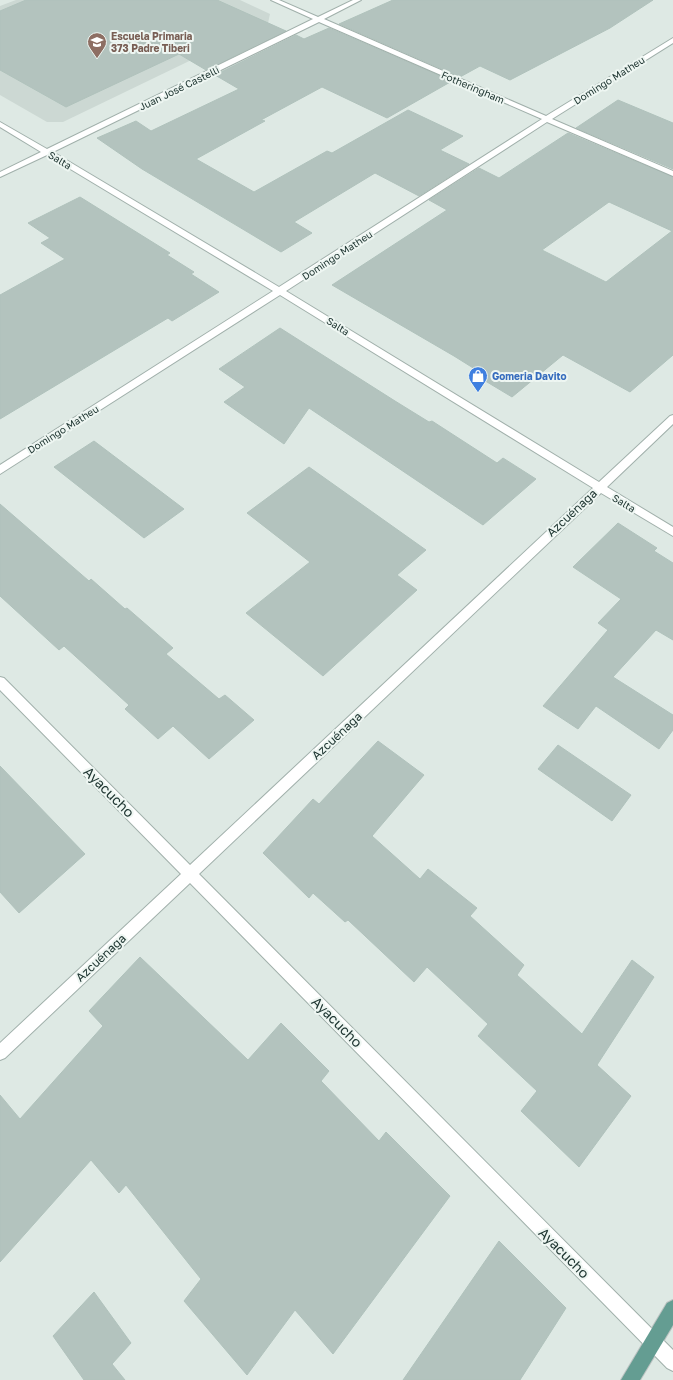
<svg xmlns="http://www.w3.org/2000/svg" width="673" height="1380" font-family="'Golos Text',sans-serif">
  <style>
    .built { fill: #ccd8d3 }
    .building { fill: #b3c3be; stroke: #b0c2bc; fill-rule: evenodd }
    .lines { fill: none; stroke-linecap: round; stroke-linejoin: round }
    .minor-casing { stroke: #a1b0ab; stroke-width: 2 }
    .major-casing { stroke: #bcc3c2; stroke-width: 2 }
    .minor { fill: #fff; fill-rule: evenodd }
    .major { fill: #649d92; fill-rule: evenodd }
    .labels { text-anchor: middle; stroke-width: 4; stroke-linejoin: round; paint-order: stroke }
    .far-education-label { font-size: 10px; font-weight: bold; fill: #785e54; stroke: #eef6f2; text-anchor: start }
    .far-street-label { font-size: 10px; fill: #203733; stroke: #eef6f2 }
    .far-shop-label { font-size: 10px; font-weight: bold; fill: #366cbe; stroke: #eef6f2; text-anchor: start }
    .street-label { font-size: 12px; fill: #203733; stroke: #eef6f2 }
    .near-street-label { font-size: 14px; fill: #203733; stroke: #eef6f2 }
  </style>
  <rect width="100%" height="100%" fill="#dee9e4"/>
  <path class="built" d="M16,0h224l30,14 -2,9 -205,99h-16l-47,-27v-89z"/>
  <path class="building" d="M26,0h191l69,31 -80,39 -27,-16 -113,53 -66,-37v-59z
    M393,0h260l-43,28 -100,52 -30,-14 -20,11 -121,-53z
    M329,28l123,53 -65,37 -65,-31 -61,33 4,1 -69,38 58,33 73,-41 5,2 76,-43 55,26 -23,14 29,14 -50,32 -44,-23 -81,49 18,11 -31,19 -139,-83 -45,-31 39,-17 15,10 88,-42 -24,-14 81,-40 8,4z
    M618,100l55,23v46l-97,-41z
    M568,133l105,44v178l-43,37 -67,-37 -51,42 -30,-18 4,-3 -32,-20 -122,-71 115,-75 -18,-10 50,-32 20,10zM609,202l63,29 -66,51 -64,-32z
    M80,197l90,56 -3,2 27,17 -3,2 28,18 -47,29 -4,-3 -168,101v-124l65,-36 -24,-16 9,-5 -22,-15z
    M280,328l115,73 34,21 3,-1 65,42 6,-5 33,21 -53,46 -174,-117 -25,36 -60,-42 21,-15 -26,-18z
    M94,441l90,68 -40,29 -90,-71z
    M309,467l117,83 -29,25 20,15 -94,86 -77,-63 64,-51 -63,-49z
    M0,504l89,77 2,-2 34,30 2,-1 46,40 -7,6 53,45 6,-4 29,25 -45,39 -36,-33 -15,13 -33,-30 4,-4 -65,-59 -5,4 -59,-54z
    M618,523l39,25 -3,3 19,12v77l-17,-10 -43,47 60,38v15l-14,19 -63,-43 -18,23 -35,-23 65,-76 -10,-7 23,-24 -48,-32z
    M378,741l46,34 -52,61 48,43 8,-10 49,39 -7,8 54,49 -7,10 65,59 50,-74 22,17 -57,88 34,31 -52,71 -58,-56 16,-20 -59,-55 10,-12 -61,-57 -13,15 -66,-62 -3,2 -32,-29 -4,5 -46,-45 50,-54 6,5z
    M558,745l73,50 -19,26 -74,-52z
    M0,766l85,88 -66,59 -19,-21z
    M140,957l108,103 33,-37 48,48 -8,10 58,60 7,-9 64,64 -117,158 -38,-44 -48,65 -63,-74 17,-22 -75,-94 -7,8 -28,-33 -91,102v-167l20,24 83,-93 -14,-15z
    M499,1241l67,67 -46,72h-117z
    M94,1292l37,51 -19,21 13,16h-41l-31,-44z"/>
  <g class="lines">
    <defs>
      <path id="minor" d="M271,0h8l39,17 35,-17h8l-37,19 222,97 127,-78v5l-121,76 121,52v5l-126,-54 -261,169 313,191 71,-66 3,-1v9l-66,63 66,40v9l-72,-43 -402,381 474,476v21l-6,-3 -477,-485 -185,175 -5,2v-17l181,-169 -181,-184v-13l4,1 186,187 403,-377 -313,-193 -280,179v-9l273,-174 -226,-136 -47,22v-5l41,-20 -41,-25v-5l47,27 266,-130zM319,22l223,97 -263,168 -226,-135z"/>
      <path id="major" d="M673,1300v25l-33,55h-19l46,-77z"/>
    </defs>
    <use href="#minor" class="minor-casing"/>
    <use href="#major" class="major-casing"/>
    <use href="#minor" class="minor"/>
    <use href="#major" class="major"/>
  </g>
  <defs>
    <symbol id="school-pin" viewBox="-11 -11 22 30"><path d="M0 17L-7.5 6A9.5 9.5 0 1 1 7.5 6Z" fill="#8d6e63" stroke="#eef6f2"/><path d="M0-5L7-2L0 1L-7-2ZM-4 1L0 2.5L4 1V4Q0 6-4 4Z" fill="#fff"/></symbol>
    <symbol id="shop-pin" viewBox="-11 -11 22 30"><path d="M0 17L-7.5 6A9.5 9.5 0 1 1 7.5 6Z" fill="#3f7fe0" stroke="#eef6f2"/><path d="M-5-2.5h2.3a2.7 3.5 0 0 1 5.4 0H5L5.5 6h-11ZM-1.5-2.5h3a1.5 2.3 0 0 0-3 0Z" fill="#fff"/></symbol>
  </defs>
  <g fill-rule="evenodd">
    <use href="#school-pin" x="86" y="31" width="22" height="30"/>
    <use href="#shop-pin" x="467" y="365" width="22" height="30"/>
  </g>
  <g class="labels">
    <g class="far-education-label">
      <text x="111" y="40">Escuela Primaria<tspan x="111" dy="12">373 Padre Tiberi</tspan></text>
    </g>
    <g class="far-street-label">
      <text transform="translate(609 80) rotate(-32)" y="4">Domingo Matheu</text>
      <text transform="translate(473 87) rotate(23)" y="4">Fotheringham</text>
      <text transform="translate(179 88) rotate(-26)" y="4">Juan José Castelli</text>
      <text transform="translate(60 160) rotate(31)" y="4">Salta</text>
      <text transform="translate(337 255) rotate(-33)" y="4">Domingo Matheu</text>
      <text transform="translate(338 326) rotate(32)" y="4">Salta</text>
      <text transform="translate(63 429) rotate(-32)" y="4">Domingo Matheu</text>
      <text transform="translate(624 503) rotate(31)" y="4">Salta</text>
    </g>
    <g class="far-shop-label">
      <text x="492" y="380">Gomeria Davito</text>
    </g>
    <g class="street-label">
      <text transform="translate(572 513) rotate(-43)" y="4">Azcuénaga</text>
      <text transform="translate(337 736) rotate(-43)" y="4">Azcuénaga</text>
      <text transform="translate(101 958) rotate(-43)" y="4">Azcuénaga</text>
    </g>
    <g class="near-street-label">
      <text transform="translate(109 792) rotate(45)" y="5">Ayacucho</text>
      <text transform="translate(337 1022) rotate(45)" y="5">Ayacucho</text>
      <text transform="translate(564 1253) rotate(45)" y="5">Ayacucho</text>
    </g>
  </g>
</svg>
